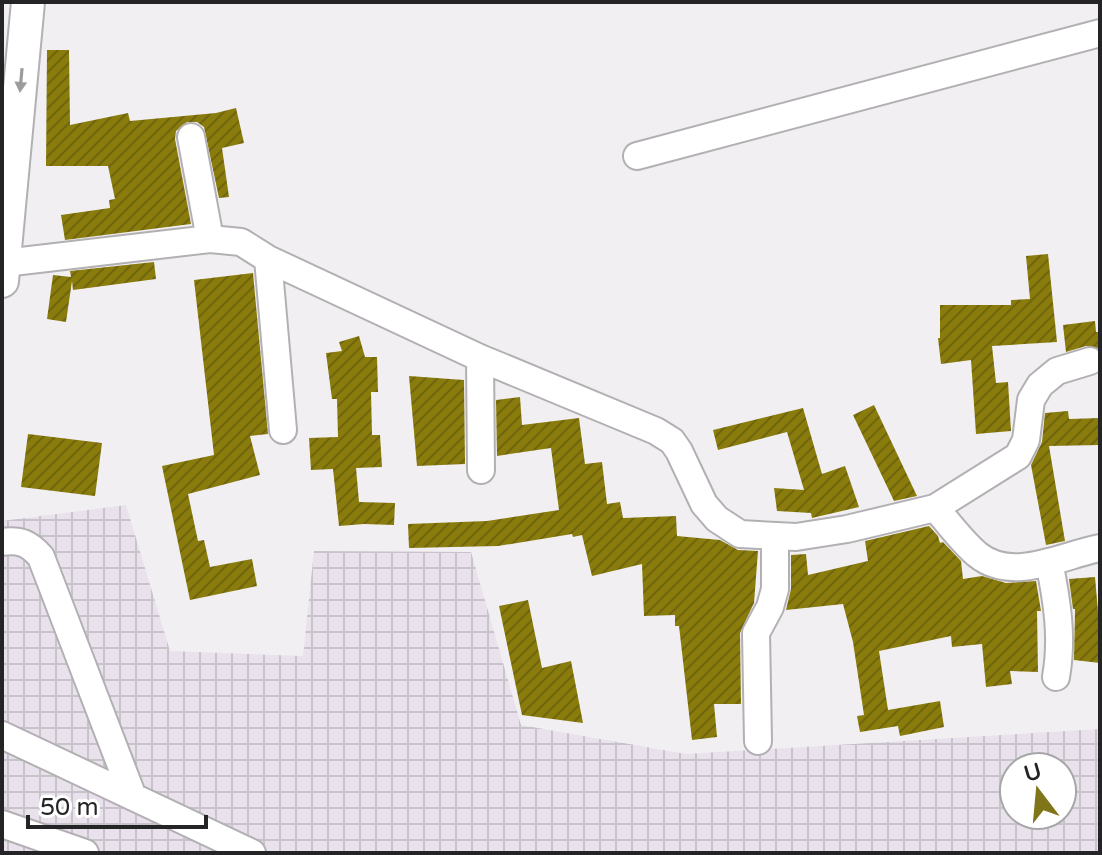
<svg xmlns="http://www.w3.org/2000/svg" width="1102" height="855" font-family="'Varela Round',sans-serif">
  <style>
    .industrial { fill: url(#industrial-grid); fill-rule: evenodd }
    .building { fill: url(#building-hatch) }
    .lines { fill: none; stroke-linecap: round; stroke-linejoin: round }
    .minor-casing { stroke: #b3b0b4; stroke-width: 30 }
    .major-casing { stroke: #b3b0b4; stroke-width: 36 }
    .minor { stroke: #fff; stroke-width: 26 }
    .major { stroke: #fff; stroke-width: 32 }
    .oneway { fill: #9c9c9d }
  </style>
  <defs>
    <pattern id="industrial-grid" width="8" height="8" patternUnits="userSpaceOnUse" patternTransform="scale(2)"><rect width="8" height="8" fill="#e9e2ec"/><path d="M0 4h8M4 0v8" fill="none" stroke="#c8c2ca"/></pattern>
    <pattern id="building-hatch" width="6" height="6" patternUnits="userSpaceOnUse" patternTransform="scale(2)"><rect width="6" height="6" fill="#897c0c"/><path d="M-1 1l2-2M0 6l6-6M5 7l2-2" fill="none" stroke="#70650c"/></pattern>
  </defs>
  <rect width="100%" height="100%" fill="#f2eff3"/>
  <path class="industrial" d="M126,505l44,146 133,5 11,-105 157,1 50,173 165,29 414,-25v124h-1098v-332zM1014,767h48v48h-48z"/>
  <path class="building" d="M47,50h22l1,75 58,-12 2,8 86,-8 20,-5 8,35 -22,5 7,49 -10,1 -15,-71 -7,-5h-10l-11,9 -1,8 16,85 -126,16 -4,-25 49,-7 -1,-8 6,-1 -7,-33h-62z
    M1048,254l9,88 -65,4 4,37 12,-1 3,49 -35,3 -5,-74 -30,4 -3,-26h2v-33h71v-5l19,-1 -4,-43z
    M154,262l2,17 -83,11 -1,-9 -6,41 -19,-3 6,-44 18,2 -1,-6z
    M253,273l15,161 -18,2 10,39 -72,19 10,47 6,-1 6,27 42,-8 5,27 -67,14 -28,-134 52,-11 -20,-175z
    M1095,321l1,11h4v17l-14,-3 -20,6 -3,-27z
    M359,336l6,21h12l1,35h-7l1,43h8l2,32 -26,1 3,34 36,1 -1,22 -30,-1 -25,2 -6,-57 -22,1 -2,-32 29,-1 -1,-38h-5l-6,-46 16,-2 -3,-9z
    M409,376l55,4 1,84 -48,2z
    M520,397l2,28 57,-7 6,46 17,-2 5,42 13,-2 3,16 53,-2 1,20 43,4 18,10 20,1 -4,52 -14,30 1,71h-27l3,33 -25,3 -13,-114h-4v-11l-31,1 -2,-52 -50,12 -10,-41 -9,2 -1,-3 -74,12 -89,2 -1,-24 79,-3 72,-11 -8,-62 -54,8 -1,-56z
    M874,405l43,91 -23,5 -41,-86z
    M803,408l19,66 23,-8 14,41 -47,11 -1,-5 -34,-2 -3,-23 30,2 -17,-58 -69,18 -5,-20z
    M1068,411l1,8 31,-1v27l-51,1 16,95 -19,4 -15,-80 11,-23 3,-29z
    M28,434l74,9 -7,53 -74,-9z
    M929,526l9,10 2,7 3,-1 18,19 2,18 19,-3 24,7 30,-2 5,30h-4l1,61 -28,-1 2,13 -26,3 -4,-43 -30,3 -1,-11 -72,15 9,59 52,-9 4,26 -44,9 -2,-10 -38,6 -3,-16 7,-1 -11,-73 -10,-38 -57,6 5,-21v-34l15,-1 2,21 60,-14 -3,-20z
    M1095,577l5,57v29l-26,-3 1,-51h-2l-4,-30z
    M528,600l14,68 29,-7 12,62 -61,-8 -23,-109z"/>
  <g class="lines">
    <defs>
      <path id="minor" d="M191,137l19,102
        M637,156l463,-123
        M268,259l15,171
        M4,263l206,-24 31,3 27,17 212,99 176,73 16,10 7,10 25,53 13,15 23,15 56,3 51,-8 88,-21 83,-52 8,-16 5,-40 9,-15 17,-14 33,-10
        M480,358l1,112
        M935,508c14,15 27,34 43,47 35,28 85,0 122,-7
        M2,542c18,-3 28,2 39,15l92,240
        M1049,562c8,38 14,76 7,115
        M2,735l250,118
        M758,741l-2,-108 14,-26 5,-18v-51
        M2,824l83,29"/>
      <path id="major" d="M2,281l26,-279"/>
    </defs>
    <use href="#minor" class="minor-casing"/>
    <use href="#major" class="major-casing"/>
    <use href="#minor" class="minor"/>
    <use href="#major" class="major"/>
  </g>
  <defs><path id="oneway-solid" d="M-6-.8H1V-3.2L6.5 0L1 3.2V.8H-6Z" transform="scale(2)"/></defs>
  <use class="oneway" href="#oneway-solid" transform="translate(21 80) rotate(95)"/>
  <rect width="1102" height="855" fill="none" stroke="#242325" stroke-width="8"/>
  <g transform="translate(1038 791) rotate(344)"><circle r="38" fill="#ffffff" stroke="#a7a7a8" stroke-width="2"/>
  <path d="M0-6L14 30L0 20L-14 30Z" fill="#807518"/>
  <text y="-12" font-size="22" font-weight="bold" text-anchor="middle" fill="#242325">U</text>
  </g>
  <path d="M28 815v12h178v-12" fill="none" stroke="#242325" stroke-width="4"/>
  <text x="40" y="815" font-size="24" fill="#242325" stroke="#ffffff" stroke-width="6" paint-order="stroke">50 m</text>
</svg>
